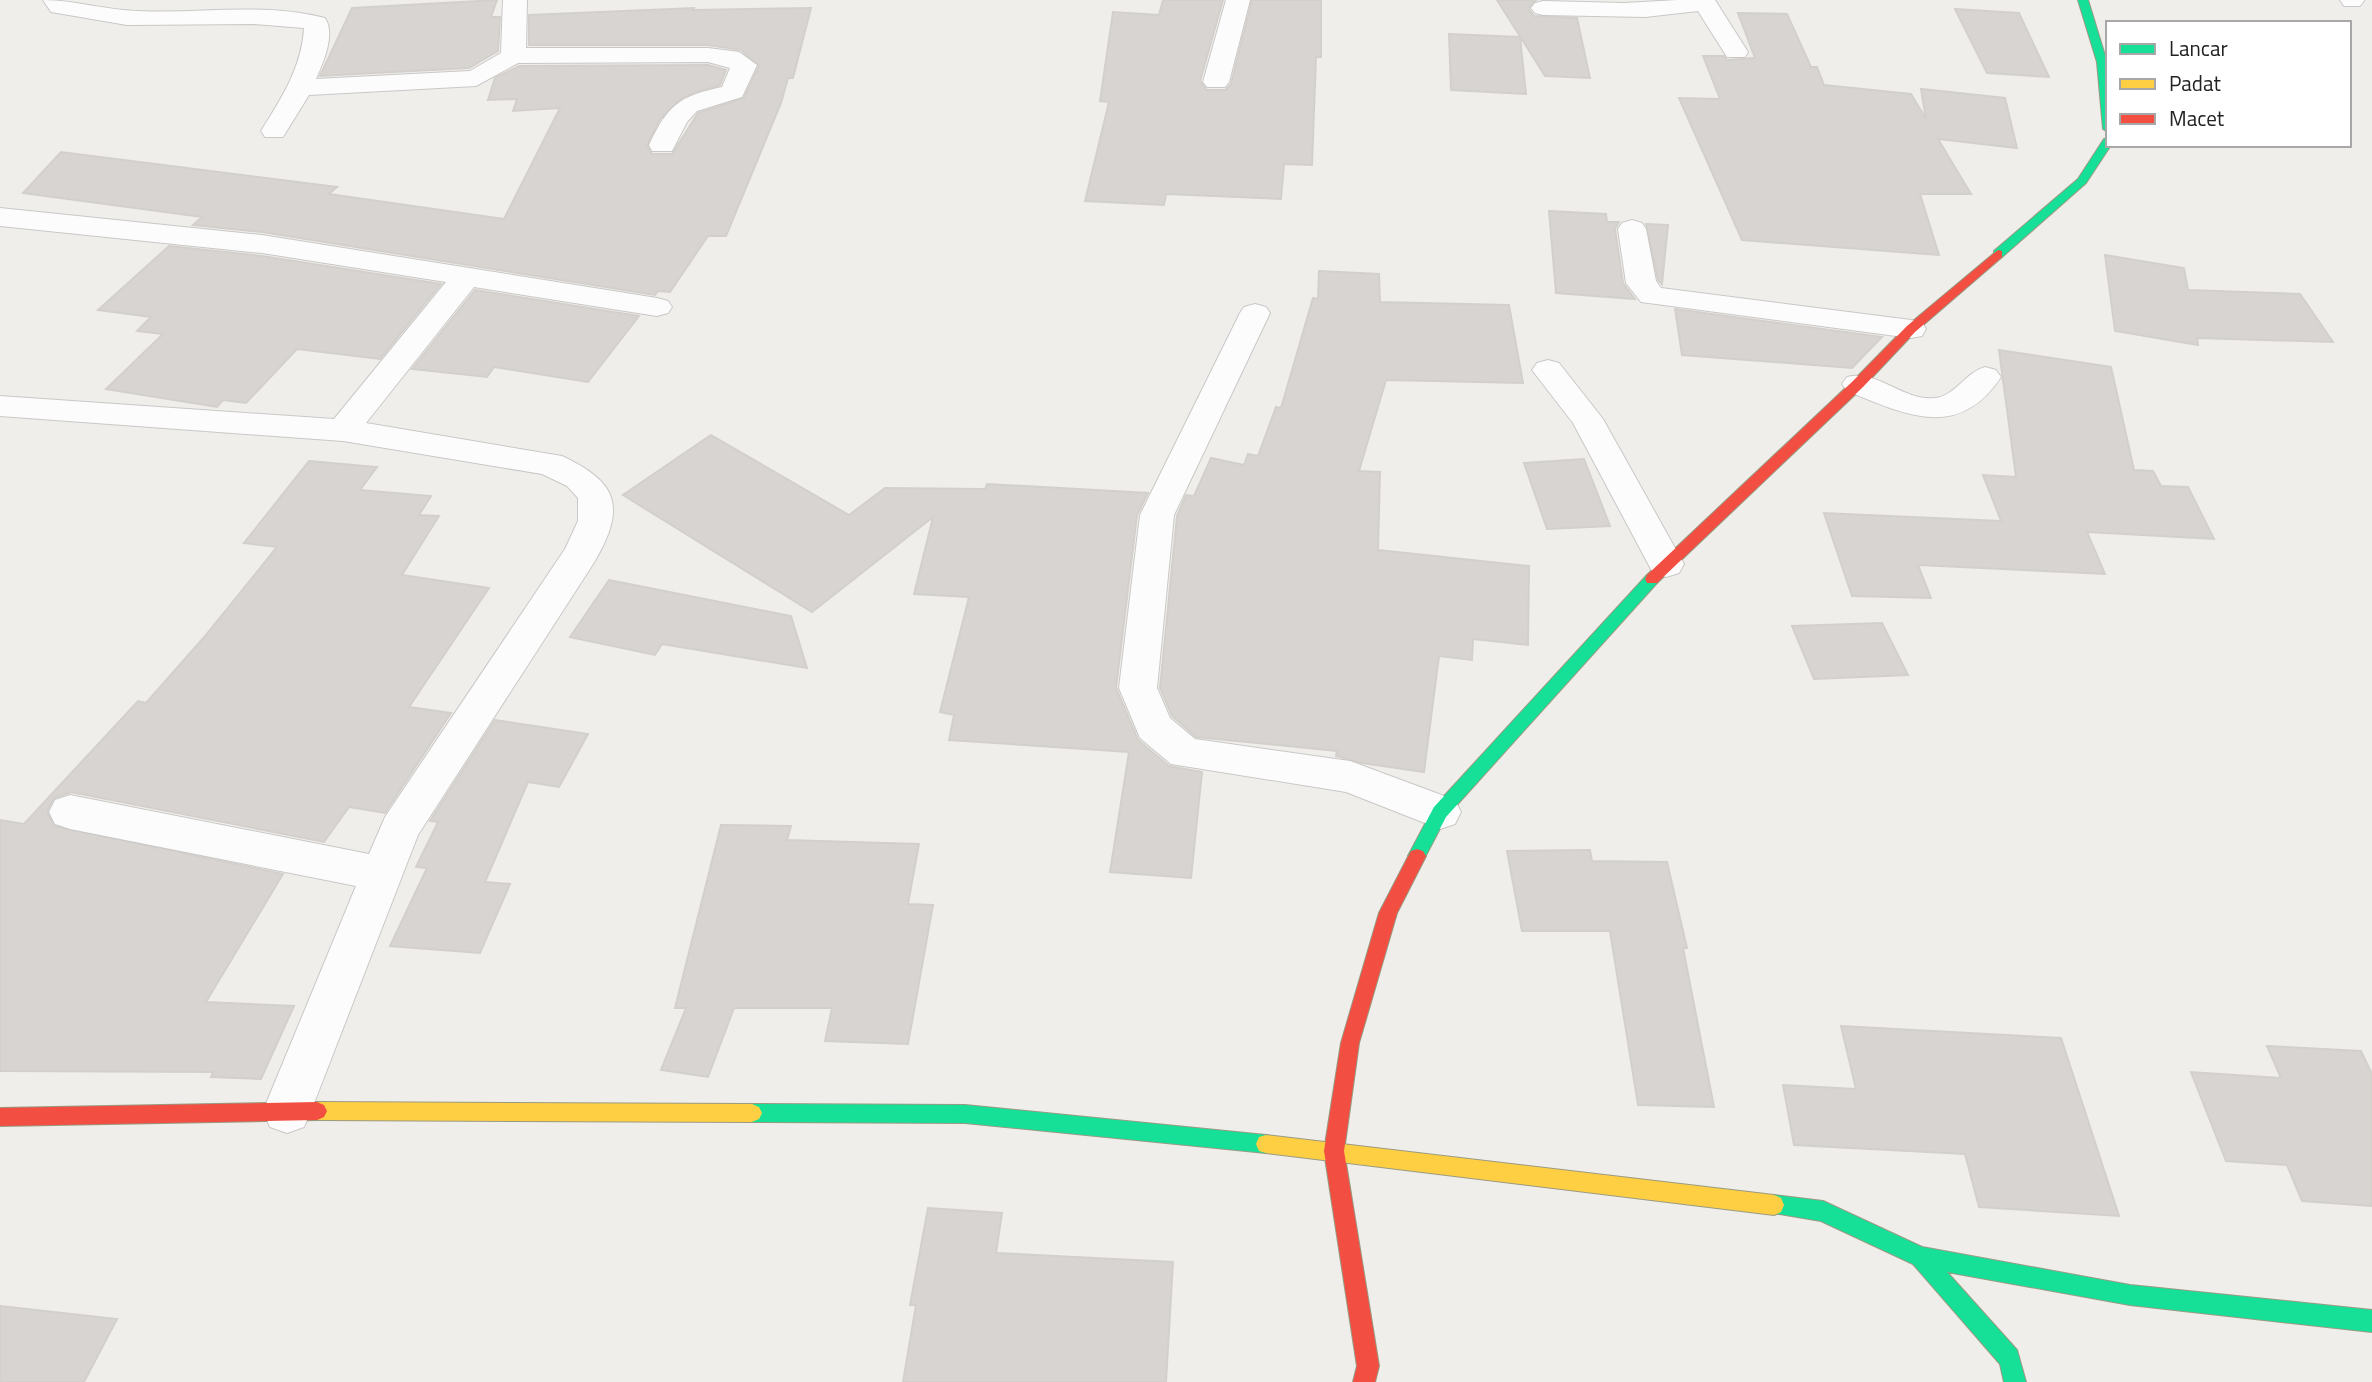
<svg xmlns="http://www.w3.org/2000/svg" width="2372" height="1382" font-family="'Titillium Web',sans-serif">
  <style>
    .building { fill: #d7d4d2; stroke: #d3d0cc; stroke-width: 2 }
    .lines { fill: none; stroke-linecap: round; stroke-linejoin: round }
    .street-casing { stroke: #c9c8c7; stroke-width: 2 }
    .fast-casing { stroke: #999a82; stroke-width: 2 }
    .slow-casing { stroke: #999a82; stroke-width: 2 }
    .jam-casing { stroke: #999a82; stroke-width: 2 }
    .street { fill: #fdfcfc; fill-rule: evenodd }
    .fast { fill: #16e098; fill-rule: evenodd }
    .slow { fill: #ffcf43; fill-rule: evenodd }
    .jam { fill: #f24e42; fill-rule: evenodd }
  </style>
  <rect width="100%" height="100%" fill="#f0eeeb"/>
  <path class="building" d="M497,0l-6,17h9l-2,34 -29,17 -149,8 32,-68z
    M1163,0h60l-23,81 7,9h18l6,-6 21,-84h69v57h-5l-4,108 -28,-1 -3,35 -115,-5 -2,11 -79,-4 24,-99 -9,-1 13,-89 46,3z
    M1497,0h39l-8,8 6,8 43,2 13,60 -45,-2z
    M694,8l-1,2 118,-2 -18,70h-5l-7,25 -55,133h-18l-38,56 -12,-1 -3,4 -393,-63 -69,-7 9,-8 -179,-24 38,-41 276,35 -8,7 175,25 56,-111 -47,3 4,-12 -29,1 7,-22 24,-12 189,-1 18,5 -6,15 -36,12 -24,22 -13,27 5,8h20l26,-41 46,-15 15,-32 -18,-16 -33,-5h-179v-30z
    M1955,9l64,4 30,64 -62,-4z
    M1738,13l49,1 24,53h6l7,18 87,9 15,25 -5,-30 84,9 12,50 -79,-9 33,55h-51l19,61 -197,-15 -63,-142 41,1 -17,-43h21l3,4 28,-2z
    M1449,34l71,3 6,57 -75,-4z
    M1549,211l57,3 1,8h12l-4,7 8,54 12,16 -79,-6z
    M1646,224l22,1 -6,59 -4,-4z
    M169,246l93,10 179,28 -61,75 -83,-10 -51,54 -23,-3 -6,7 -111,-18 57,-55 -26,-3 14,-14 -53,-7z
    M2105,255l79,13 4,22 112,4 33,48 -136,-4 1,7 -83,-14z
    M1319,271l60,3 1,28 129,3 14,78 -137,-3 -27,91 21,1 -2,78 151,16 -1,79 -55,-6 -1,21 -33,-4 -15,116 -62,-9 -26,-7 1,-5 -141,-14 -24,-21 -12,-28 17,-172 9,-21 8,1 17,-38 33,7 4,-11 10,2 18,-49 5,1 32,-110 5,1z
    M475,290l164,26 -51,66 -94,-15 -7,10 -75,-8z
    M1675,309l207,28 -30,31 -170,-13z
    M1999,350l112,17 23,103 19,1 8,15 27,1 26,52 -127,-7 18,42 -187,-9 13,33 -79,-2 -28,-83 177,8 -18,-46 33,2z
    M711,435l138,80 36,-27 100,1 2,-5 161,9 -11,22 -21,173 22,52 31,26 33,6 -11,106 -81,-6 19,-120 -180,-12 5,-25 -14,-3 29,-115 -55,-3 19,-77 -121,95 -189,-117z
    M1584,459l26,67 -63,3 -23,-66z
    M309,461l68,6 -17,23 71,6 -12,19 20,1 -37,59 87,13 -80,119 42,6 -66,100 -36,-6 -25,35 -253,-50 -17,6 -7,13 7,15 229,48 -77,128 88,4 -33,73 -50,-2 2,-5 -213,-1v-251l24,4 114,-123 8,2 60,-68 71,-88 -33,-4z
    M609,580l182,36 16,52 -145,-24 -7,11 -85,-18z
    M1882,623l26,52 -94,4 -22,-53z
    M495,720l93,14 -29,53 -31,-5 -43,100 25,2 -30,69 -90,-7 37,-78 -11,-1 22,-45 -8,-1z
    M721,825l70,1 -4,14 132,4 -11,60 25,1 -25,139 -83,-3 7,-33h-98l-26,69 -47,-7 25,-62h-11z
    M1590,850l2,11 75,1 20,86h-4l31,159 -76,-2 -28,-174h-88l-15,-80z
    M1841,1026l220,12 58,178 -140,-9 -14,-53 -171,-9 -11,-60 73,4z
    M2267,1046l94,5 11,23v132l-70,-5 -15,-36 -61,-4 -35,-89 90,6z
    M928,1208l74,5 -6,40 177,9 -7,120h-263l13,-77h-6z
    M0,1306l117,13 -33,63h-84z"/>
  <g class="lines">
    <defs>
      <path id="street" d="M43,0c31,0 62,10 95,11 62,3 125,-9 187,7 11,16 -2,45 -9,61l154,-8 31,-18 2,-53h24l-1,48h182l31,4 18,13 -15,32 -45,14 -10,11 -15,29h-20l-3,-6c19,-40 30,-49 73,-58l8,-19 -22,-6 -190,1 -42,23 -167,9 -26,42h-18l-4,-6c20,-32 41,-64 43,-103l-50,-4 -127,1 -76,-13z
        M1226,0h24l-21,82 -4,5h-18l-4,-5z
        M1678,0h37l33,52 -3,5h-18l-29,-46 -53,6 -102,-2 -8,-2 -4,-5 4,-5 8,-2 81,2z
        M2340,0h24v1l-4,5h-16z
        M0,208l262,27 395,63 11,3 4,6 -4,6 -11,3 -183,-29 -108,136 196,33c55,26 65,50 33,105l-177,274 -107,276 -7,16 -17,6 -17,-6 -7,-16 93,-225 -286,-57 -15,-5 -6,-12 6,-12 15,-5 299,59 16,-37 180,-268 13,-28v-23l-11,-12 -25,-12 -199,-33 -343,-25v-20l334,23 112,-137 -184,-29 -262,-27z
        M1632,220l10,3 4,6 10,52 5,7 250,32 11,2 4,7 -4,7 -11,2 -270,-36 -15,-19 -8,-54 4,-6z
        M1255,304l11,3 4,6 -96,202 -17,173 13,30 25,21 155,22 105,39 6,12 -6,12 -15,5 -94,-37 -175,-28 -31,-26 -21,-50 21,-173 100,-202 4,-6z
        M1548,360l11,3 44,56 81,145 -5,9 -13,4 -13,-4 -80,-150 -41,-53 5,-7z
        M1985,367l11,3 5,7c-43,65 -97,37 -154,14l-5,-7 5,-7c31,-8 57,25 88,21 20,-2 31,-26 50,-31z"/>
      <path id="fast" d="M2078,0h10l19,62 1,70 -5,-3 -6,-67z
        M2108,138v7h3l-25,38 -84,74h-8v-6l84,-72 26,-40z
        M1652,574l5,1 2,4 -2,4 -211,234 -23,44 -6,2 -6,-2 -3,-5 26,-49 213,-232z
        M752,1104l213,1 301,30 7,2 3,7 -3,7 -7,2 -301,-30 -213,-1 -7,-3 -3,-6 3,-6z
        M1774,1195l49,6 99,46 208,38 242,25v22l-242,-27 -183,-33 70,78 9,32h-22l-4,-18 -87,-100 -92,-43 -54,-9 -3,-7 3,-7z"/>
      <path id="slow" d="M317,1102l435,2 7,3 3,6 -3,6 -7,3 -435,-2 -7,-3 -3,-6 3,-6z
        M1266,1135l508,60 7,3 3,7 -3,7 -7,3 -508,-62 -7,-2 -3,-7 3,-7z"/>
      <path id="jam" d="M1998,250l4,1v6l-87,75 -52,55 -206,196h-10l-2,-4 2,-4 206,-194 54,-55z
        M1417,849l6,2 3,5 -29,57 -38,130 -15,108 35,215 -4,16h-22l4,-16 -33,-215 17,-108 38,-130 32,-62z
        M317,1102l7,3 3,6 -3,6 -7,3 -317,6v-18z"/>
    </defs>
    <use href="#street" class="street-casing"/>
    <use href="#fast" class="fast-casing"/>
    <use href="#slow" class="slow-casing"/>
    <use href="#jam" class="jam-casing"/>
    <use href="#street" class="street"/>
    <use href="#fast" class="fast"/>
    <use href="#slow" class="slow"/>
    <use href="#jam" class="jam"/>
  </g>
  <rect x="2106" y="21" width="245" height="126" fill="#ffffff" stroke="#a7a7a7" stroke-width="2"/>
  <rect x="2120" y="44" width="35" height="10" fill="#16e098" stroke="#a7a7a7" stroke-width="2"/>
  <text x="2169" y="56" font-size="21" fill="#222222">Lancar</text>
  <rect x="2120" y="79" width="35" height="10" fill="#ffcf43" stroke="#a7a7a7" stroke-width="2"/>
  <text x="2169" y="91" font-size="21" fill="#222222">Padat</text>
  <rect x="2120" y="114" width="35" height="10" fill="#f24e42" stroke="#a7a7a7" stroke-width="2"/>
  <text x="2169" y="126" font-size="21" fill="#222222">Macet</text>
</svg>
